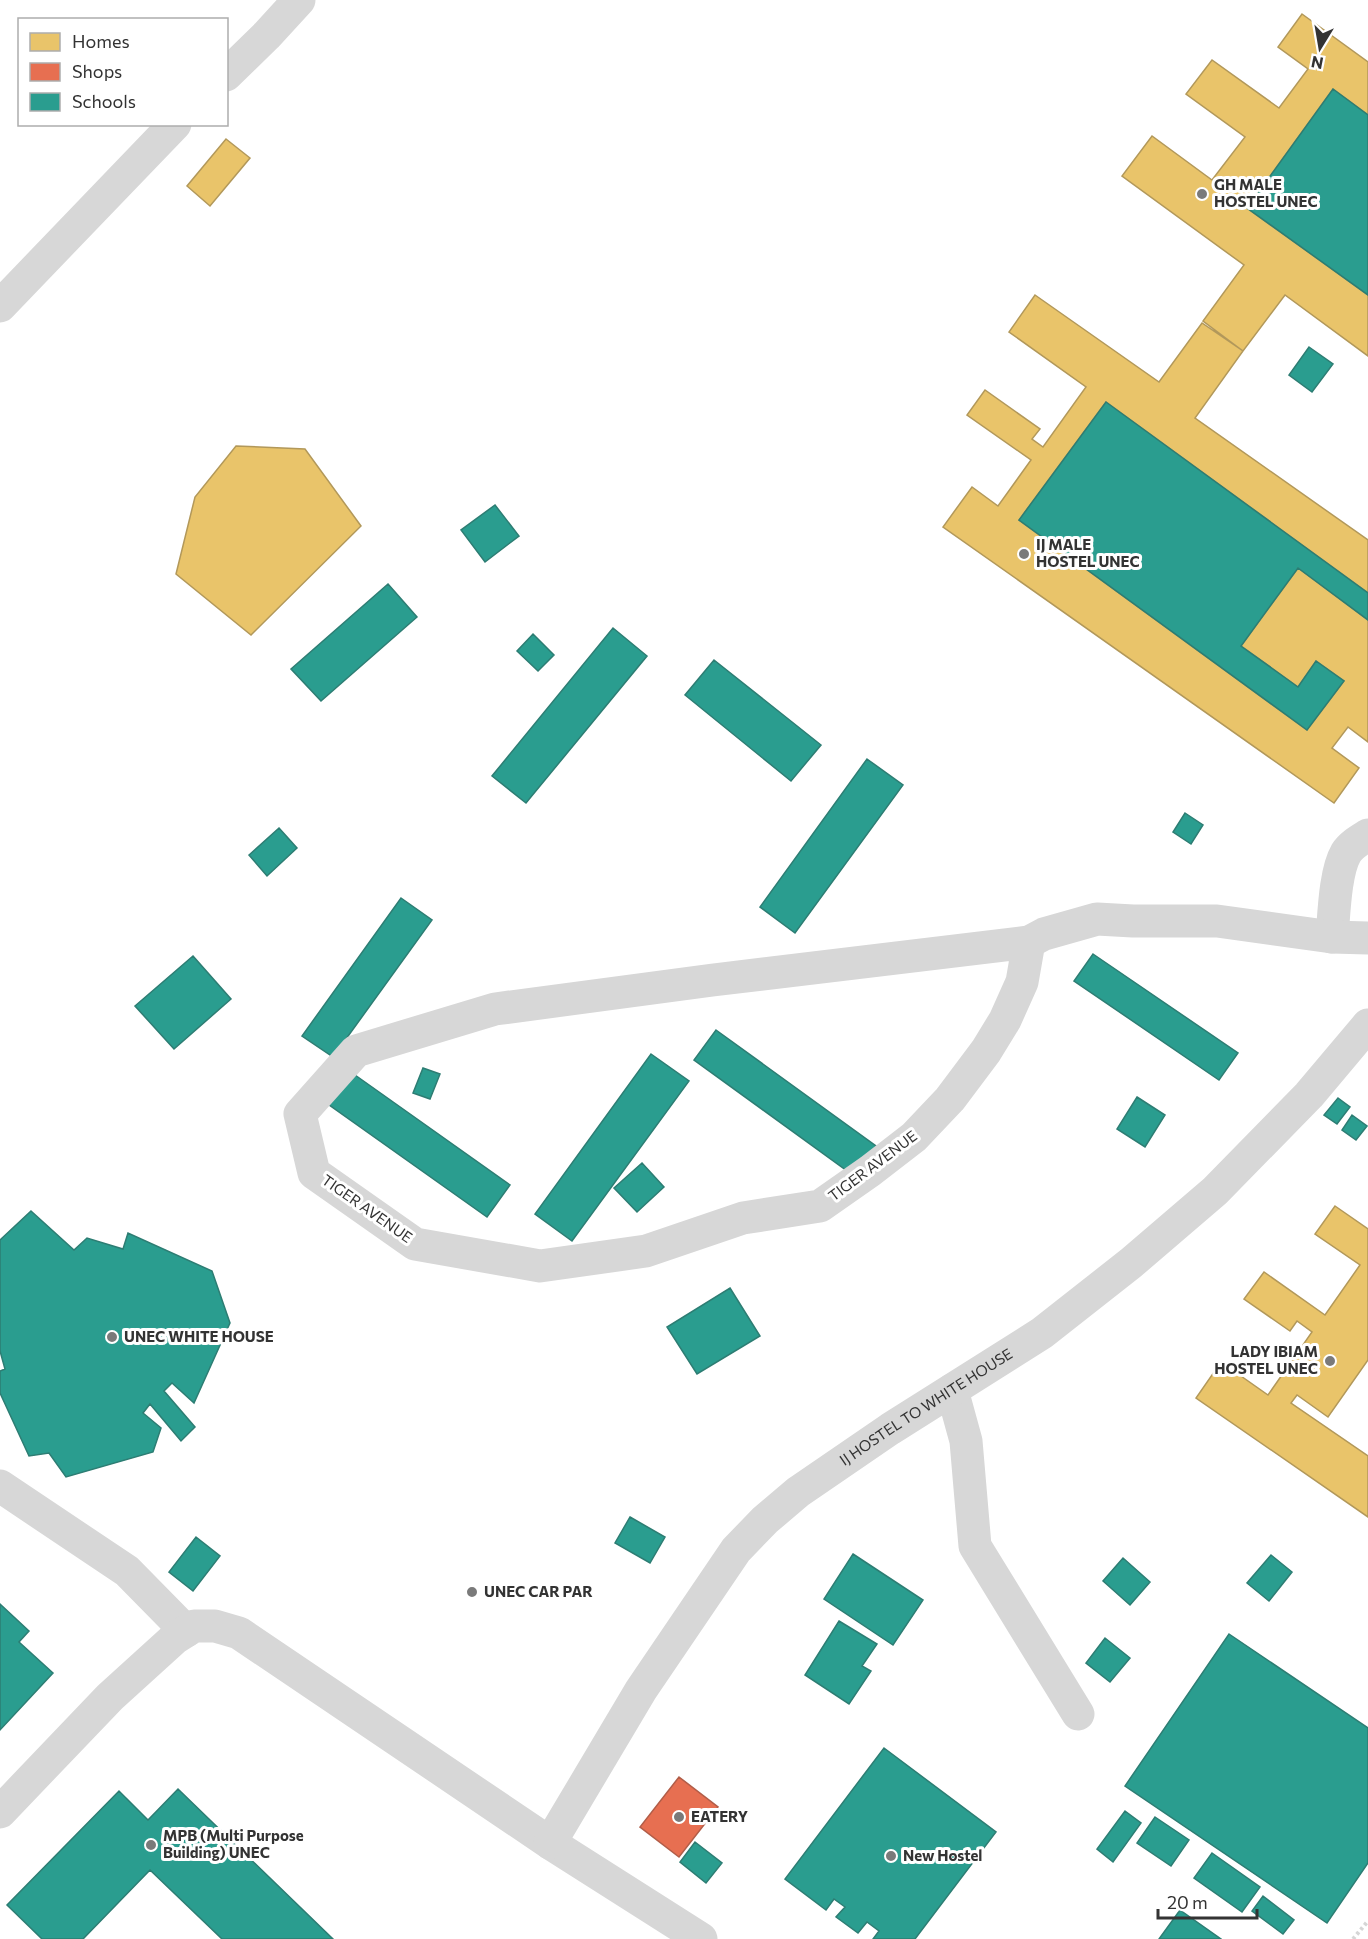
<svg xmlns="http://www.w3.org/2000/svg" width="1368" height="1939" font-family="Commissioner,sans-serif">
  <style>
    .homes { fill: #e9c46a; stroke: #b2985a; stroke-width: 1.5 }
    .shops { fill: #e76f51; stroke: #b15d48; stroke-width: 1.5 }
    .schools { fill: #2a9d8f; stroke: #2d7d73; stroke-width: 1.5 }
    .lines { fill: none; stroke-linecap: round; stroke-linejoin: round }
    .path { stroke: #d6d6d6; stroke-width: 4; stroke-dasharray: 3 3; stroke-linecap: butt }
    .minor { stroke: #d7d7d7; stroke-width: 33 }
    .poi-dot { fill: #7a7a7a; stroke: #fff; stroke-width: 2 }
    .labels { text-anchor: middle; stroke-width: 6; stroke-linejoin: round; paint-order: stroke }
    .poi-label { font-size: 15px; font-weight: bold; fill: #333; stroke: #fff; text-anchor: start }
    .street-label { font-size: 15px; fill: #333; stroke: #fff }
  </style>
  <rect width="100%" height="100%" fill="#fff"/>
  <path class="homes" d="M1302,14l66,48v53l-35,-26 -86,119 121,87v61l-83,-61 -42,56 -40,-30 41,-56 -122,-89 30,-40 60,44 33,-43 -59,-43 26,-34 67,48 29,-39 -30,-22z
    M226,139l24,19 -40,48 -23,-20z
    M1035,295l124,87 43,-59 41,28 -48,67 173,122v53l-262,-191 -87,118 288,210 37,-49 -28,-20 -18,26 -57,-41 57,-78 70,52v122l-20,-15 -16,21 27,20 -25,35 -391,-276 29,-40 26,19 33,-46 -64,-45 18,-25 55,39 -8,10 11,8 43,-60 -77,-55z
    M236,446l69,3 56,77 -110,109 -75,-61 19,-77z
    M1335,1206l33,23v131l-40,57 -31,-22 -6,8 77,53v61l-172,-119 25,-36 47,33 44,-63 -15,-11 -7,10 -46,-32 20,-27 61,43 35,-50 -45,-31z"/>
  <path class="shops" d="M679,1777l39,30 -39,50 -39,-30z"/>
  <path class="schools" d="M1333,89l35,26v180l-121,-87z
    M1309,347l24,17 -21,28 -23,-17z
    M1106,402l262,191v27l-70,-52 -57,78 57,41 18,-26 28,20 -37,49 -288,-210z
    M495,505l24,31 -34,26 -24,-32z
    M388,584l29,33 -96,84 -30,-32z
    M613,628l34,28 -121,147 -34,-27z
    M533,634l21,21 -16,16 -21,-20z
    M714,660l107,85 -30,36 -106,-86z
    M867,759l36,26 -108,148 -35,-26z
    M1185,813l18,12 -12,19 -18,-12z
    M279,828l18,20 -30,28 -18,-21z
    M401,898l31,22 -99,137 -31,-21z
    M1093,954l145,99 -19,27 -145,-99z
    M193,956l38,43 -57,50 -39,-43z
    M716,1030l160,116 -22,30 -160,-116z
    M651,1054l38,27 -117,160 -37,-27z
    M423,1068l17,6 -10,25 -17,-6z
    M348,1070l162,115 -23,32 -162,-115z
    M1137,1097l28,18 -20,32 -28,-18z
    M1338,1098l12,9 -13,17 -13,-9z
    M1352,1115l15,11 -11,14 -14,-10z
    M642,1163l22,24 -27,25 -23,-24z
    M31,1211l43,39 13,-12 36,11 5,-16 84,38 18,52 -36,80 -22,-20 -8,8 31,36 -14,14 -31,-37 -7,9 18,15 -8,24 -87,25 -17,-24 -20,3 -29,-63v-22l5,-2 -5,-18v-111z
    M730,1288l30,48 -63,38 -30,-47z
    M630,1517l35,20 -15,26 -35,-20z
    M196,1537l24,19 -27,35 -24,-19z
    M853,1554l70,46 -30,45 -69,-46z
    M1271,1555l21,17 -23,29 -22,-18z
    M1123,1558l27,24 -20,23 -27,-24z
    M0,1604l29,27 -10,11 34,31 -53,57z
    M839,1621l38,23 -15,22 9,5 -22,33 -44,-29z
    M1229,1634l139,94v135l-41,60 -202,-137z
    M1105,1638l25,20 -20,24 -24,-19z
    M884,1748l112,84 -81,107h-42l6,-8 -12,-9 -9,11 -22,-16 9,-10 -11,-8 -8,11 -41,-31z
    M178,1789l155,150h-111l-72,-69 -67,69h-41l-35,-34 112,-114 29,29z
    M1125,1811l16,12 -28,39 -16,-13z
    M1155,1817l34,23 -18,26 -34,-23z
    M695,1842l27,21 -16,20 -26,-21z
    M1212,1853l48,34 -18,25 -48,-34z
    M1263,1896l31,24 -11,14 -31,-23z
    M1180,1910l41,29h-62z"/>
  <g class="lines">
    <path class="path" d="M1353,1939l15,-18"/>
    <g class="minor">
      <path d="M226,75l40,-39 33,-36"/>
      <path d="M0,306l175,-182"/>
      <path d="M1332,937c2,-23 3,-65 14,-84 5,-8 14,-13 22,-18"/>
      <path d="M1029,942l-7,40 -17,38 -19,31 -36,48 -36,38 -44,34 -50,35 -77,12 -97,33 -106,15 -125,-22 -101,-71 -14,-59 56,-63 139,-42 218,-29 316,-38 15,-8 53,-15 36,2h84l115,16 36,1"/>
      <path d="M952,1390l14,51 9,105 103,168"/>
      <path d="M0,1486l127,85 59,60"/>
      <path d="M0,1812l110,-115 65,-59 19,-12h21l24,7 311,210 151,96"/>
      <path id="s1" d="M550,1843l91,-153 95,-140 29,-30 33,-28 92,-63 152,-96 89,-70 84,-72 94,-96 59,-70"/>
    </g>
  </g>
  <g class="poi-dot">
    <circle cx="1202" cy="194" r="6"/>
    <circle cx="1024" cy="554" r="6"/>
    <circle cx="112" cy="1337" r="6"/>
    <circle cx="1330" cy="1361" r="6"/>
    <circle cx="472" cy="1592" r="6"/>
    <circle cx="679" cy="1817" r="6"/>
    <circle cx="151" cy="1845" r="6"/>
    <circle cx="891" cy="1856" r="6"/>
  </g>
  <g class="labels">
    <g class="poi-label">
      <text x="1214" y="190">GH MALE<tspan x="1214" dy="17">HOSTEL UNEC</tspan></text>
      <text x="1036" y="550">IJ MALE<tspan x="1036" dy="17">HOSTEL UNEC</tspan></text>
      <text x="124" y="1342">UNEC WHITE HOUSE</text>
      <text x="1318" y="1357" text-anchor="end">LADY IBIAM<tspan x="1318" dy="17">HOSTEL UNEC</tspan></text>
      <text x="484" y="1597">UNEC CAR PAR</text>
      <text x="691" y="1822">EATERY</text>
      <text x="163" y="1841">MPB (Multi Purpose<tspan x="163" dy="17">Building) UNEC</tspan></text>
      <text x="903" y="1861">New Hostel</text>
    </g>
    <g class="street-label">
      <text transform="translate(873 1166) rotate(-37)" y="5">TIGER AVENUE</text>
      <text transform="translate(367 1209) rotate(35)" y="5">TIGER AVENUE</text>
      <text dy="5" stroke="none"><textPath href="#s1" startOffset="586">IJ HOSTEL TO WHITE HOUSE</textPath></text>
    </g>
  </g>
  <rect x="18" y="18" width="210" height="108" fill="#ffffff" stroke="#adadad" stroke-width="1.5"/>
  <rect x="30" y="33" width="30" height="18" fill="#e9c46a" stroke="#adadad" stroke-width="1.5"/>
  <text x="72" y="48" font-size="18" fill="#333333">Homes</text>
  <rect x="30" y="63" width="30" height="18" fill="#e76f51" stroke="#adadad" stroke-width="1.5"/>
  <text x="72" y="78" font-size="18" fill="#333333">Shops</text>
  <rect x="30" y="93" width="30" height="18" fill="#2a9d8f" stroke="#adadad" stroke-width="1.5"/>
  <text x="72" y="108" font-size="18" fill="#333333">Schools</text>
  <g transform="translate(1320 48) rotate(191)" stroke="#ffffff" stroke-width="4.5" paint-order="stroke">
  <path d="M0-4.5L10 22L0 15L-10 22Z" fill="#333333"/>
  <text y="-9" font-size="16" font-weight="bold" text-anchor="middle" fill="#333333">N</text>
  </g>
  <path d="M1158 1909v9h99v-9" fill="none" stroke="#333333" stroke-width="3"/>
  <text x="1167" y="1909" font-size="18" fill="#333333" stroke="#ffffff" stroke-width="4.5" paint-order="stroke">20 m</text>
</svg>
